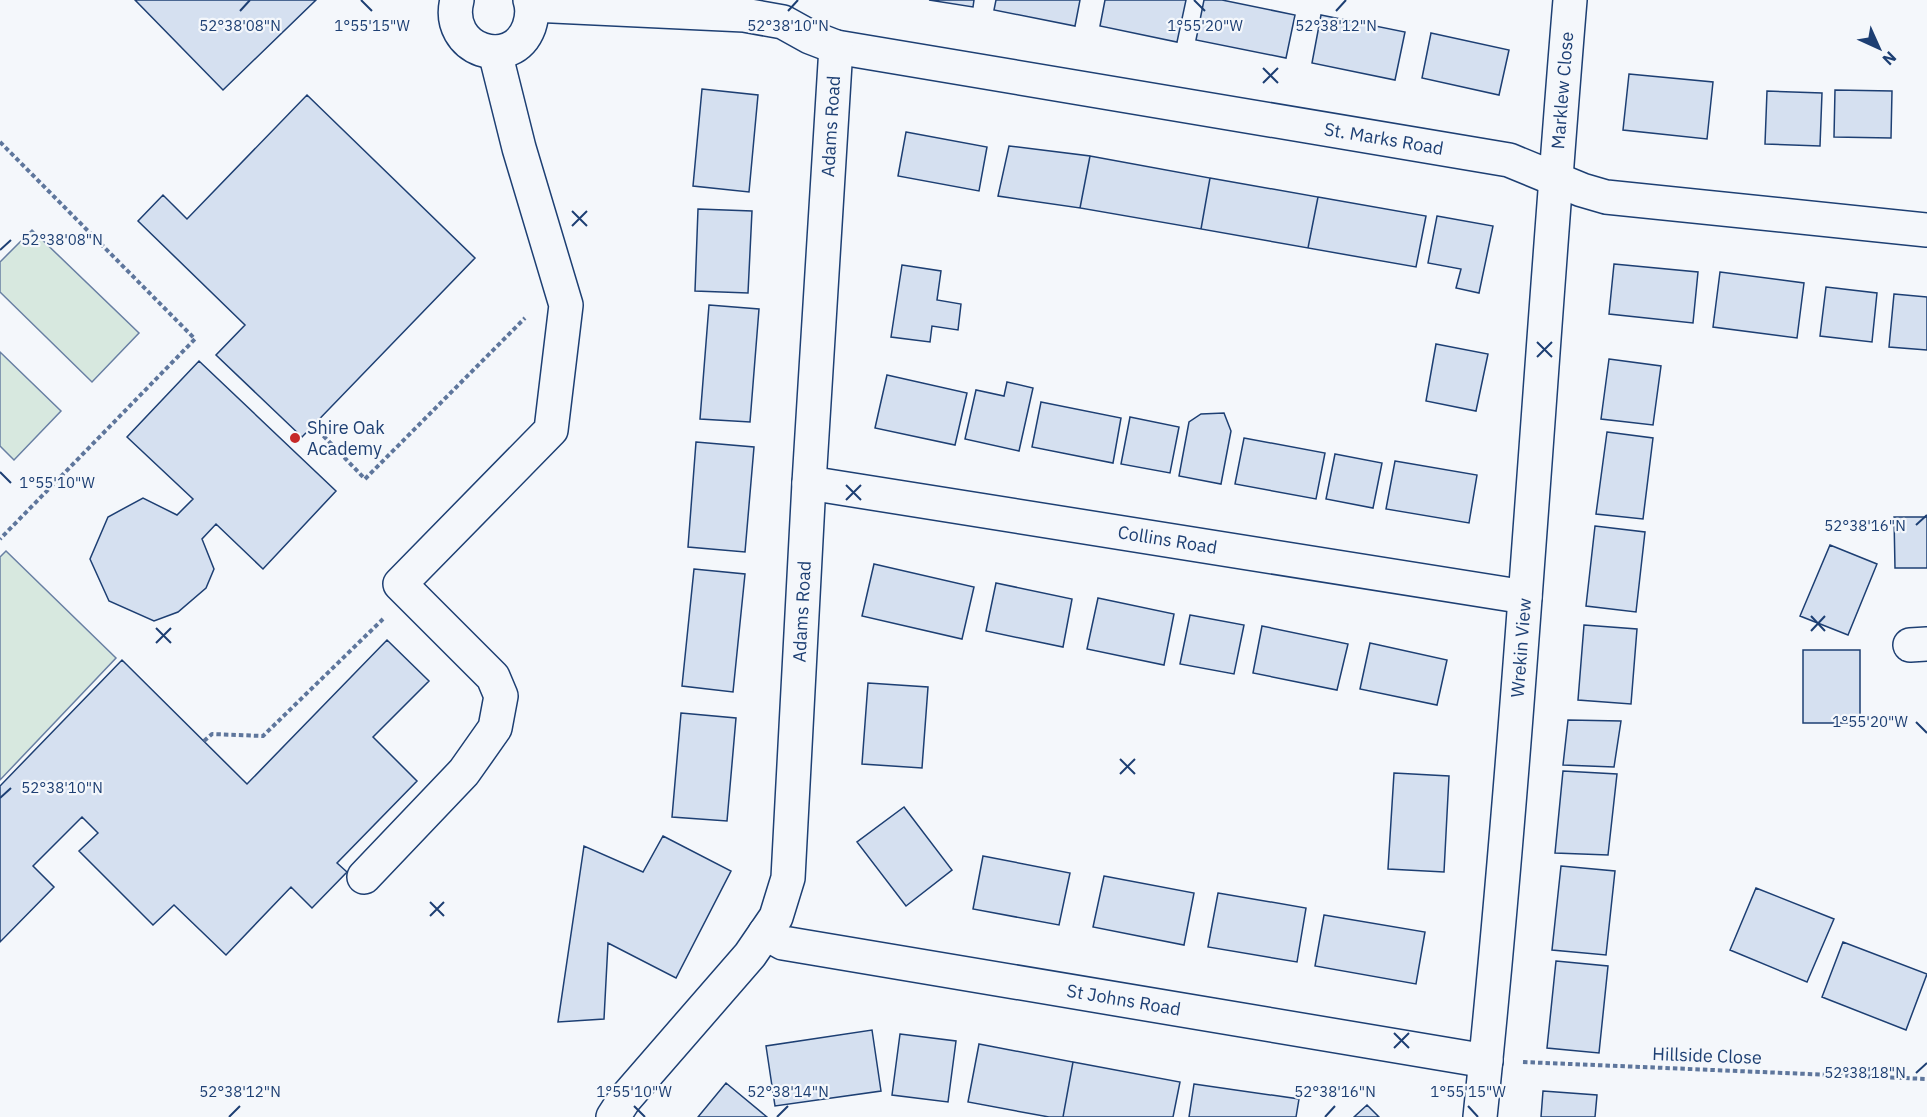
<svg xmlns="http://www.w3.org/2000/svg" width="1927" height="1117" font-family="'IBM Plex Sans',sans-serif">
  <style>
    .green { fill: #d7e8df; stroke: #687fa3; stroke-width: 1.5 }
    .building { fill: #d5e0f0; stroke: #1d3f73; stroke-width: 1.5 }
    .lines { fill: none; stroke-linecap: round; stroke-linejoin: round }
    .minor-casing { stroke: #1d3f73; stroke-width: 36 }
    .path { stroke: #5e769c; stroke-width: 4; stroke-dasharray: 4.5 3; stroke-linecap: butt }
    .minor { stroke: #f4f7fb; stroke-width: 33 }
    .ticks { fill: none; stroke: #1d3f73; stroke-width: 2 }
    .poi-dot { fill: #c62828; stroke: #f4f7fb; stroke-width: 2 }
    .labels { text-anchor: middle; stroke-width: 4.5; stroke-linejoin: round; paint-order: stroke }
    .street-label { font-size: 18px; fill: #1d3f73; stroke: #f4f7fb }
    .poi-label { font-size: 18px; fill: #1d3f73; stroke: #f4f7fb; text-anchor: start }
    .ticks-label { font-size: 15px; text-anchor: middle; fill: #1d3f73; stroke: #f4f7fb; stroke-width: 4.5; stroke-linejoin: round; paint-order: stroke }
  </style>
  <rect width="100%" height="100%" fill="#f4f7fb"/>
  <path class="green" d="M32,230l107,103 -47,49 -92,-90v-30z
    M0,352l61,59 -47,49 -14,-14z
    M6,551l110,107 -116,122v-223z"/>
  <path class="building" d="M135,0h181l-93,90z
    M929,0h45l-1,7z
    M996,0h84l-5,26 -81,-16z
    M1105,0h81l-9,42 -77,-16z
    M1204,0h18l73,15 -9,43 -90,-18z
    M1321,15l84,17 -10,48 -83,-17z
    M1431,33l78,17 -10,45 -77,-17z
    M1629,74l84,8 -6,57 -84,-9z
    M702,89l56,6 -9,97 -56,-6z
    M1835,90l57,1 -1,47 -57,-1z
    M1767,91l55,2 -2,53 -55,-2z
    M307,95l168,163 -173,179 -86,-82 29,-30 -107,-104 25,-26 24,24z
    M906,132l81,15 -8,44 -81,-15z
    M1009,146l81,10 -10,52 -82,-12z
    M1090,156l120,22 -9,51 -121,-21z
    M1210,178l108,19 -10,51 -107,-19z
    M1318,197l108,19 -10,51 -108,-19z
    M698,209l54,2 -4,82 -53,-2z
    M1437,216l56,10 -14,67 -23,-5 5,-19 -33,-6z
    M1614,264l84,8 -5,51 -84,-9z
    M902,265l39,6 -4,29 24,4 -3,26 -26,-4 -2,16 -39,-5z
    M1720,272l84,11 -7,55 -84,-11z
    M1826,287l51,6 -5,49 -52,-6z
    M1894,294l33,3v53l-38,-3z
    M709,305l50,4 -9,113 -50,-3z
    M1436,344l52,10 -12,57 -50,-10z
    M1609,359l52,7 -8,59 -52,-6z
    M199,361l137,130 -73,78 -47,-45 -14,15 12,30 -8,19 -28,24 -24,9 -45,-20 -19,-42 18,-42 35,-19 34,17 16,-16 -66,-62z
    M887,375l80,18 -12,52 -80,-17z
    M1007,382l26,6 -14,63 -54,-12 11,-49 28,6z
    M1041,402l80,16 -8,45 -81,-16z
    M1224,413l7,18 -10,53 -42,-8 10,-54 12,-8z
    M1130,417l49,10 -9,46 -49,-9z
    M1607,432l46,6 -10,81 -47,-5z
    M1244,438l81,15 -9,46 -81,-15z
    M696,442l58,5 -9,105 -57,-5z
    M1335,454l47,9 -9,45 -47,-9z
    M1395,461l82,14 -8,48 -83,-14z
    M1894,517h33v51h-32z
    M1595,526l50,6 -9,80 -50,-6z
    M1830,545l47,19 -29,71 -48,-19z
    M874,564l100,23 -12,52 -100,-23z
    M694,569l51,5 -12,118 -51,-6z
    M996,583l76,16 -9,48 -77,-16z
    M1098,598l76,16 -10,51 -77,-16z
    M1190,615l54,10 -10,49 -54,-10z
    M1584,625l53,4 -6,75 -53,-4z
    M1262,626l86,18 -11,46 -84,-17z
    M387,640l42,41 -56,56 44,44 -80,82 10,9 -35,36 -21,-21 -65,68 -52,-50 -21,20 -74,-74 19,-18 -16,-16 -49,49 21,21 -54,55v-156l122,-126 125,124z
    M1370,643l77,17 -10,45 -77,-16z
    M1803,650h57v73h-57z
    M868,683l60,4 -6,81 -60,-4z
    M681,713l55,5 -9,103 -55,-4z
    M1568,720l53,1 -7,46 -51,-2z
    M1563,771l54,3 -9,81 -53,-2z
    M1394,773l55,3 -5,96 -56,-3z
    M904,807l48,63 -46,36 -49,-64z
    M663,836l68,35 -55,107 -68,-35 -4,76 -46,3 26,-176 59,26z
    M983,856l87,17 -11,52 -86,-16z
    M1561,866l54,5 -9,84 -54,-5z
    M1104,876l90,17 -10,52 -91,-18z
    M1756,888l78,31 -27,63 -77,-32z
    M1218,893l88,15 -9,54 -89,-15z
    M1324,915l101,17 -9,52 -101,-18z
    M1843,942l84,32 -21,56 -84,-33z
    M1556,961l52,5 -9,87 -52,-5z
    M872,1030l9,61 -106,15 -9,-60z
    M900,1034l56,7 -8,61 -56,-7z
    M979,1044l94,18 -10,55h-14l-81,-15z
    M1073,1062l107,20 -7,35h-110z
    M726,1083l41,34h-69z
    M1194,1084l105,15 -3,18h-107z
    M1543,1091l54,4 -2,22h-54z
    M1367,1105l12,12h-25z"/>
  <g class="lines">
    <defs>
      <g id="minor">
        <path d="M457,0c-13,50 55,73 72,27 3,-9 4,-18 1,-27"/>
        <path id="s1" d="M532,5l212,10 39,7 27,15 26,10 673,113 73,30 24,7 321,33"/>
        <path id="s2" d="M809,483l716,114"/>
        <path d="M1910,645l17,-1"/>
        <path d="M364,877l100,-105 31,-44 6,-32 -8,-19 -93,-93 151,-154 15,-125 -47,-157 -24,-96"/>
        <path id="s3" d="M765,933l18,10 703,118"/>
        <path id="s4" d="M613,1117l11,-17 126,-145 26,-38 12,-39 21,-395 27,-436"/>
        <path id="s5" d="M1480,1117c39,-372 59,-745 90,-1117"/>
      </g>
    </defs>
    <use href="#minor" class="minor-casing"/>
    <path class="path" d="M0,142l195,197 -195,200
      M313,425l52,54 160,-161
      M204,741l8,-7 51,2 120,-117
      M1523,1062l404,17"/>
    <use href="#minor" class="minor"/>
  </g>
  <path class="ticks" d="M361,0l11,11M1194,0l11,11M240,11l10,-11M788,11l10,-11M1336,11l10,-11M1263,68l15,15M1263,83l15,-15M572,211l15,15M572,226l15,-15M0,250l11,-10M1537,342l15,15M1537,357l15,-15M0,472l11,11M846,485l15,15M846,500l15,-15M1916,525l11,-10M1811,616l14,15M156,628l15,15M1811,631l14,-15M156,643l15,-15M1916,722l11,11M1120,759l15,15M1120,774l15,-15M0,798l11,-10M430,902l14,14M430,916l14,-14M1394,1033l15,15M1394,1048l15,-15M1916,1073l11,-10M634,1106l11,11M1468,1106l10,11M229,1117l11,-11M777,1117l11,-11M1325,1117l10,-11"/>
  <circle class="poi-dot" cx="295" cy="438" r="6"/>
  <g class="labels">
    <g class="street-label">
      <text dy="6" stroke="none"><textPath href="#s5" startOffset="1030">Marklew Close</textPath></text>
      <text dy="6" stroke="none"><textPath href="#s4" startOffset="1052">Adams Road</textPath></text>
      <text dy="6" stroke="none"><textPath href="#s1" startOffset="866">St. Marks Road</textPath></text>
      <text dy="6" stroke="none"><textPath href="#s2" startOffset="363">Collins Road</textPath></text>
      <text dy="6" stroke="none"><textPath href="#s4" startOffset="566">Adams Road</textPath></text>
      <text dy="6" stroke="none"><textPath href="#s5" startOffset="471">Wrekin View</textPath></text>
      <text dy="6" stroke="none"><textPath href="#s3" startOffset="366">St Johns Road</textPath></text>
      <text transform="translate(1707 1056) rotate(2)" y="6">Hillside Close</text>
    </g>
    <g class="poi-label">
      <text x="307" y="434">Shire Oak<tspan x="307" dy="21">Academy</tspan></text>
    </g>
  </g>
  <g class="ticks-label">
    <text x="240" y="31">52°38'08"N</text>
    <text x="372" y="31">1°55'15"W</text>
    <text x="788" y="31">52°38'10"N</text>
    <text x="1205" y="31">1°55'20"W</text>
    <text x="1336" y="31">52°38'12"N</text>
    <text x="62" y="245">52°38'08"N</text>
    <text x="57" y="488">1°55'10"W</text>
    <text x="1865" y="531">52°38'16"N</text>
    <text x="1870" y="727">1°55'20"W</text>
    <text x="62" y="793">52°38'10"N</text>
    <text x="1865" y="1078">52°38'18"N</text>
    <text x="240" y="1097">52°38'12"N</text>
    <text x="788" y="1097">52°38'14"N</text>
    <text x="634" y="1097">1°55'10"W</text>
    <text x="1335" y="1097">52°38'16"N</text>
    <text x="1468" y="1097">1°55'15"W</text>
  </g>
  <g transform="translate(1879 48) rotate(135)" stroke="#f4f7fb" stroke-width="4.5" paint-order="stroke">
  <path d="M0-4.5L10 22L0 15L-10 22Z" fill="#1d3f73"/>
  <text y="-9" font-size="16" font-weight="bold" text-anchor="middle" fill="#1d3f73">N</text>
  </g>
</svg>
